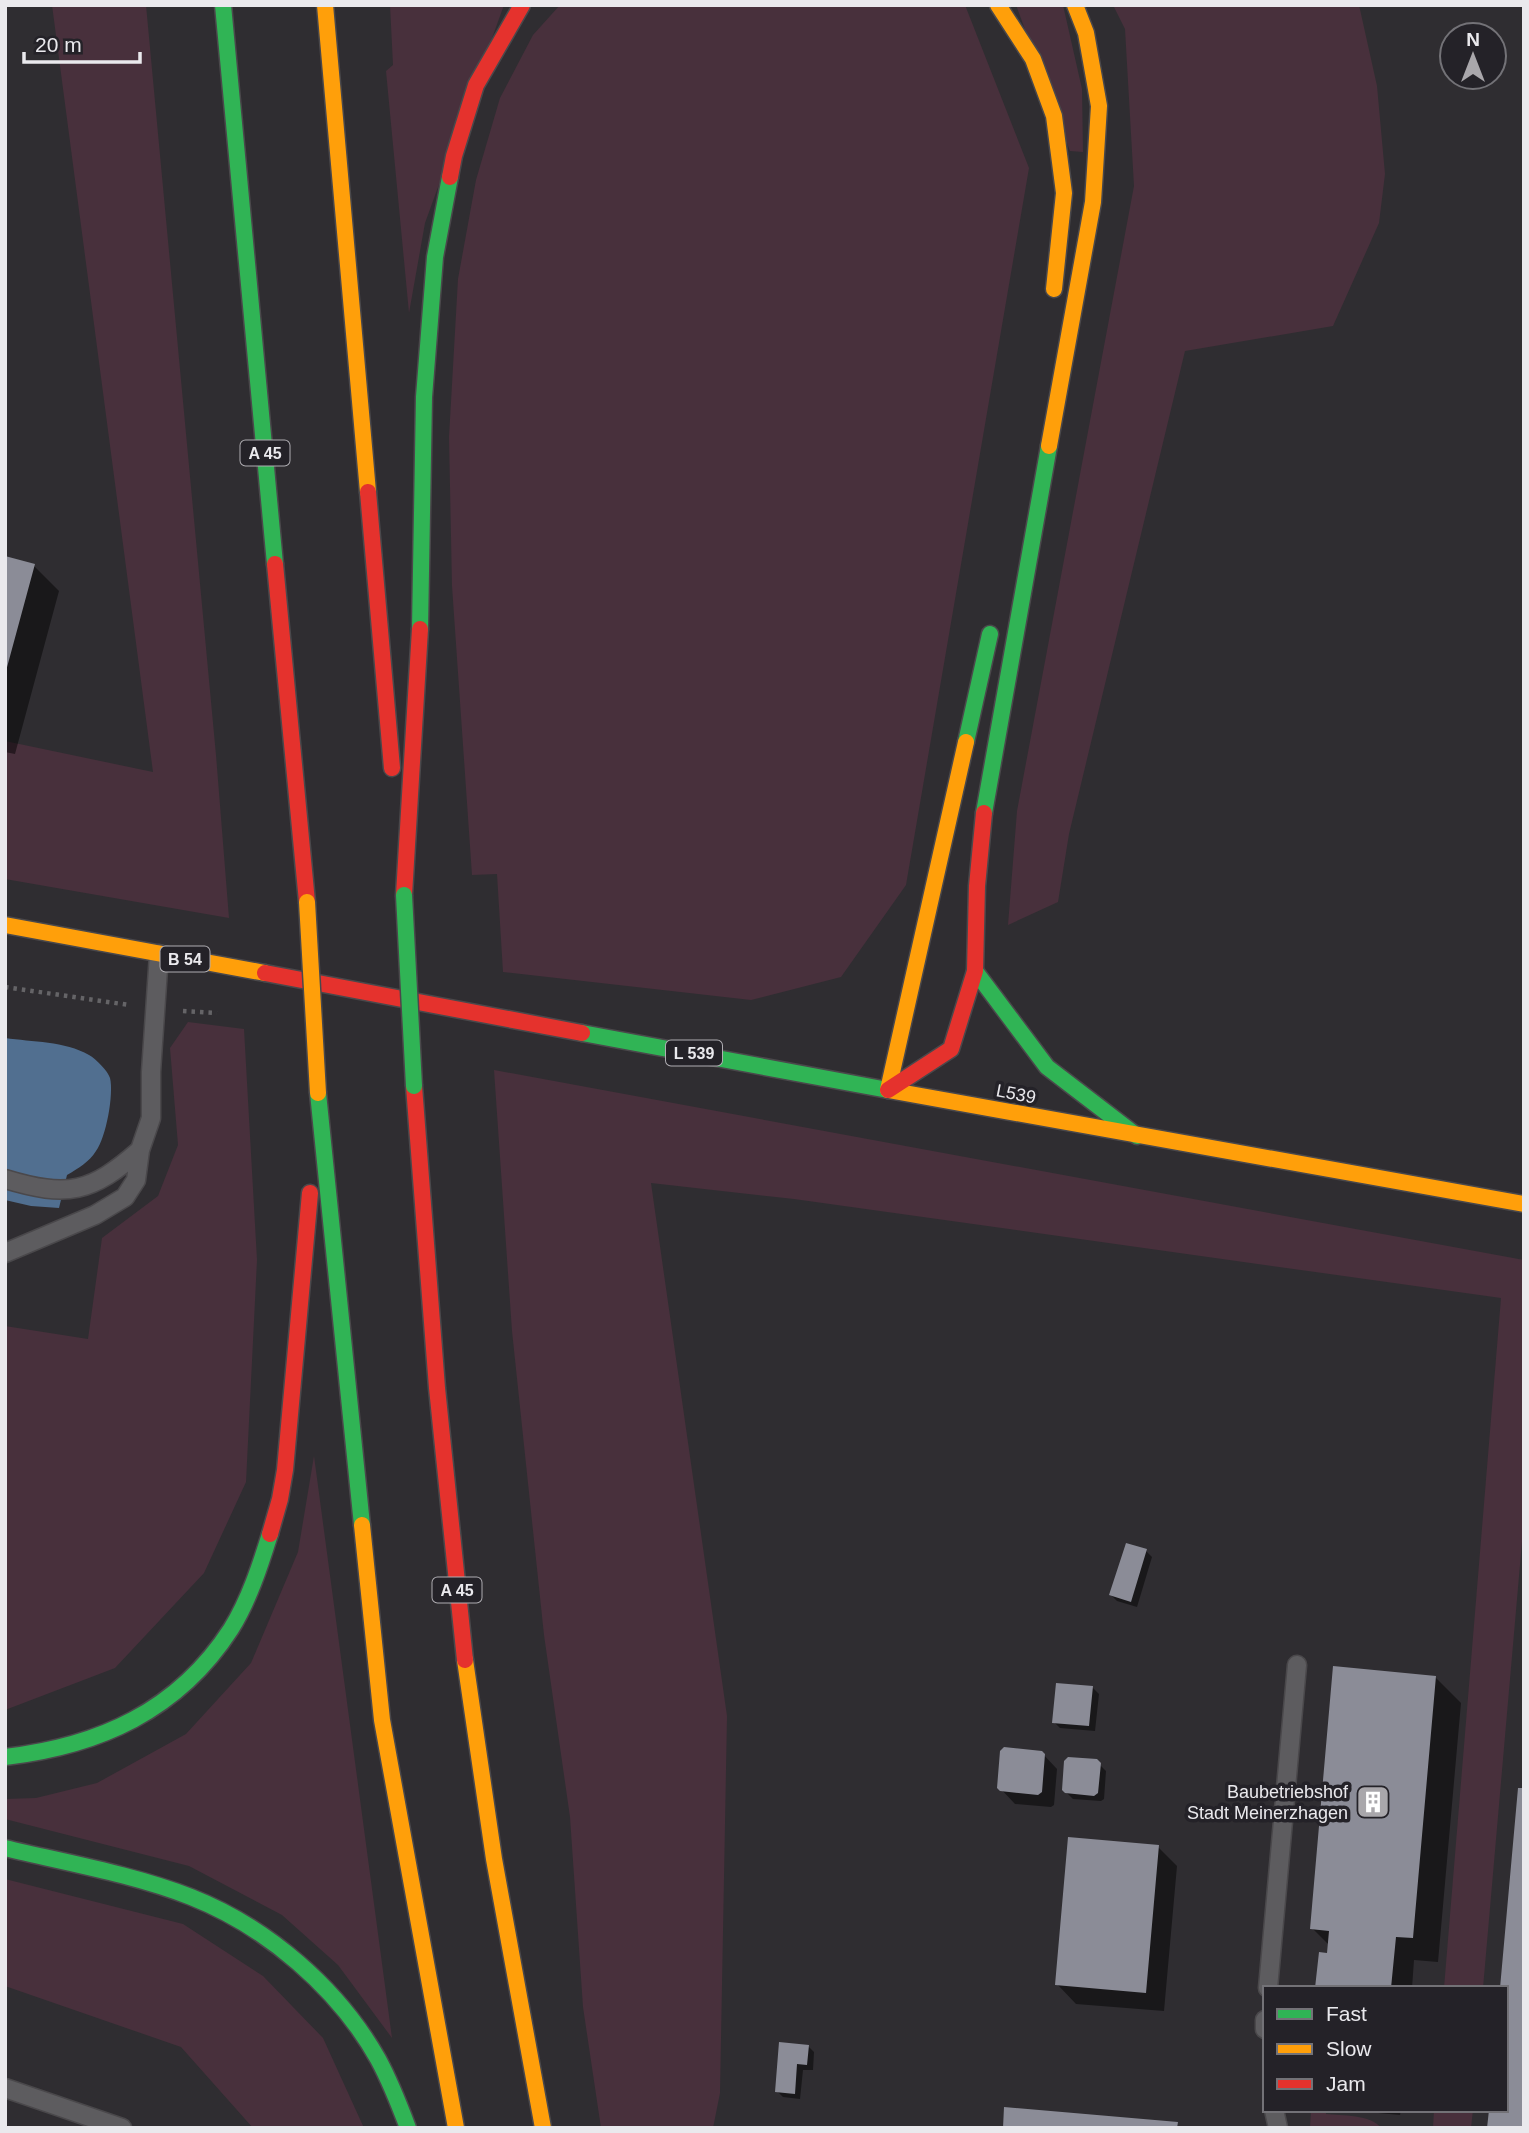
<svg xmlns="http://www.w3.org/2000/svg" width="1529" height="2133" font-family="Arial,sans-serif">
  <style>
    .green { fill: #48303c }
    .water { fill: #516f90 }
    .shadow { fill: #0007 }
    .building { fill: #8b8c97 }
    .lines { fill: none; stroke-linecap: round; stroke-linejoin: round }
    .lane-casing { stroke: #4a484b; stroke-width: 21 }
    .fast-casing { stroke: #4a484b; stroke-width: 19 }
    .slow-casing { stroke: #4a484b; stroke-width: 19 }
    .jam-casing { stroke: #4a484b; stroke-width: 19 }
    .path { stroke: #656467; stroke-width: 4.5; stroke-dasharray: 3.5 5; stroke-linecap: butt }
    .lane { stroke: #5d5c5f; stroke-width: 18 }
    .fast { stroke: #30b455; stroke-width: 16 }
    .slow { stroke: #ff9f0a; stroke-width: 16 }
    .jam { stroke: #e5322d; stroke-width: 16 }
    .fast-bridge-casing { stroke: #4a484b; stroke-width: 19; stroke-linecap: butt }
    .slow-bridge-casing { stroke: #4a484b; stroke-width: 19; stroke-linecap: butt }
    .fast-bridge { stroke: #30b455; stroke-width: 16 }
    .slow-bridge { stroke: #ff9f0a; stroke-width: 16 }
    .labels { text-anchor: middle; stroke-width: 7; stroke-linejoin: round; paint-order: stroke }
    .shield { fill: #242228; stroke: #afadb2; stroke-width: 2 }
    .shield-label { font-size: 16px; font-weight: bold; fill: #eae9ed }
    .street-label { font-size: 18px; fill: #eae9ed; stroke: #242228 }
    .poi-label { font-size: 18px; fill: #eae9ed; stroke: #242228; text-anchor: end }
  </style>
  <rect width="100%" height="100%" fill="#2f2d31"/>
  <path class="green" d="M52,5h94l70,750 13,163 -224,-39v-138l148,31z
    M390,5h114l-79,218 -16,90 -23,-242 7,-6z
    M560,5h405l64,163 -123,717 -65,92 -90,23 -248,-28 -6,-98 -25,1 -20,-289 -3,-149 9,-158 18,-99 24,-82 33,-63z
    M1016,5h47l19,84 1,63 -13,-1z
    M1113,5h246l18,81 8,88 -6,49 -46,103 -148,25 -116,483 -11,68 -50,23 9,-114 117,-625 -9,-157z
    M188,1022l56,7 13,231 -11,222 -42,91 -89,95 -110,42v-384l83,13 14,-101 56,-42 20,-51 -8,-97z
    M494,1070l1030,190v259l-41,469h-39l57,-690 -707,-99 -143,-16 76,533 -7,377 -7,35h-112l-18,-121 -13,-190 -26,-182 -32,-304z
    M314,1456l78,582 -54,-73 -56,-50 -93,-49 -184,-47v-20l31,-1 61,-15 89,-49 65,-71 47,-111z
    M5,1879l178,45 80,52 60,62 41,90h-111l-72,-81 -176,-61z
    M1311,2110h15v4c16,2 45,0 55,14h-71z
    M1434,2110h39l-2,18h-38z"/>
  <path class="water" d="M5,1038c27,4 60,3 84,17 7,4 19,16 21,23 4,16 -4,60 -14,73 -7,11 -17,17 -29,24l-8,33 -28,-2 -26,-6z"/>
  <path class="shadow" d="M5,558l29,8 25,25 -44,163 -10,-2z
    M1146,1551l6,6 -15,50 -20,-6 -6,-6z
    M1435,1677l26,26 -23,259 -24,-2 -2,28h-95l13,-42 -18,-18z
    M1093,1688l6,6 -4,37 -35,-3 -6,-6z
    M1041,1752l16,17 -3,36 -3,2 -36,-3 -16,-17z
    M1096,1761l10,10 -2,28 -3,2 -28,-2 -10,-10z
    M1158,1847l19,19 -13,145 -88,-7 -19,-20z
    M808,2046l6,6 -1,18h-10l-3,29 -17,-2 -6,-6z
    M1345,2110h56l-1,5z"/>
  <path class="building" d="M5,556l30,8 -29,107h-1z
    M1126,1543l21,6 -16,53 -22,-7z
    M1333,1666l103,10 -23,262 -17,-1 -5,51h-76l4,-36 8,1 2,-22 -19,-2z
    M1056,1683l37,3 -4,40 -37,-3z
    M1004,1747l38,4 3,3 -3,38 -4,3 -38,-4 -3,-3 3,-37z
    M1068,1757l29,2 4,4 -3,30 -4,3 -29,-3 -3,-3 2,-29z
    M1518,1788h6v340h-37l2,-18h17v-122h-6z
    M1068,1837l91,8 -13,148 -91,-8z
    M779,2042l30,3 -2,20 -10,-1 -2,30 -20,-2z
    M1004,2107l174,15 -1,6h-174z"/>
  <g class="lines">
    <defs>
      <path id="lane" d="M5,1179c63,19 86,14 135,-29
        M5,1253l90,-38 30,-18 11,-17 4,-30 11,-32v-46l8,-118
        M1268,1988l29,-323
        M1265,2020v9
        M5,2088l117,40
        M1274,2110l4,18"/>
      <path id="fast" d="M223,5l52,559
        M420,629l4,-232 11,-140 15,-80
        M966,742l24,-108
        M984,813l65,-367
        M975,971l72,96 90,69
        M582,1033l306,57
        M318,1093l44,432
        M5,1757c94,-11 173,-46 226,-128 18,-29 29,-63 39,-95
        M5,1848c62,15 127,26 186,49 76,30 147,91 187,162 12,22 21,45 30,69"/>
      <path id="slow" d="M325,5l43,487
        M998,5l35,54 21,57 10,77 -10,96
        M1049,446l44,-244 6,-96 -13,-73 -11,-28
        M5,925l260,48
        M888,1090l636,114
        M888,1090l78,-348
        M362,1525l20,195 74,408
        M465,1660l29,199 49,269"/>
      <path id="jam" d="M450,177l4,-21 22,-71 46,-80
        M368,492l24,276
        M275,564l32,338
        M404,895l16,-266
        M265,973l317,60
        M414,1086l23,302 28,272
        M888,1090l63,-41 24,-78 2,-85 7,-73
        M270,1534l10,-35 5,-29 25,-277"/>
    </defs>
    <use href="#lane" class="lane-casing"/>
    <use href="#fast" class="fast-casing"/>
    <use href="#slow" class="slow-casing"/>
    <use href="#jam" class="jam-casing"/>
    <path class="path" d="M5,987l124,18
      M183,1011l34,2"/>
    <use href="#lane" class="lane"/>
    <use href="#fast" class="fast"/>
    <use href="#slow" class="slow"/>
    <use href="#jam" class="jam"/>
    <defs>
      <path id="fast-bridge" d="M404,895l10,191"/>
      <path id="slow-bridge" d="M307,902l11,191"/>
    </defs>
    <use href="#fast-bridge" class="fast-bridge-casing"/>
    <use href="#slow-bridge" class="slow-bridge-casing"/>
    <use href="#fast-bridge" class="fast-bridge"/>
    <use href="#slow-bridge" class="slow-bridge"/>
  </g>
  <defs>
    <symbol id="building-square" viewBox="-11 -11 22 22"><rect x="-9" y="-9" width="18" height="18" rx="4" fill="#a9a7ab" stroke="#242228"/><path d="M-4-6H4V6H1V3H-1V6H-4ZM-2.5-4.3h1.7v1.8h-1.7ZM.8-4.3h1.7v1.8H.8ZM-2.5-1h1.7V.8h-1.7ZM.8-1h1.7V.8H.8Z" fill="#fff"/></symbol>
  </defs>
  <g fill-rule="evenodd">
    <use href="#building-square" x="1354" y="1783" width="38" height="38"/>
  </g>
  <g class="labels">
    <g class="shield">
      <rect x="240.5" y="440.5" width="49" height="25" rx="5"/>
      <rect x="160.5" y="946.5" width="49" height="25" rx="5"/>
      <rect x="666" y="1040.5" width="56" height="25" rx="5"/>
      <rect x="432.5" y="1577.5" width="49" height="25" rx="5"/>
    </g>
    <g class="shield-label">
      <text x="265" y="459">A 45</text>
      <text x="185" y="965">B 54</text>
      <text x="694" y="1059">L 539</text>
      <text x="457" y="1596">A 45</text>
    </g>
    <g class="street-label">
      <text transform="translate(1016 1094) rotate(11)" y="6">L539</text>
    </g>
    <g class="poi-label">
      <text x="1348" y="1798">Baubetriebshof<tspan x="1348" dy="21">Stadt Meinerzhagen</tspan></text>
    </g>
  </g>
  <rect width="1529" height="2133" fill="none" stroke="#eae9ed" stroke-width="14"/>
  <rect x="1263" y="1986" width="245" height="126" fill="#242228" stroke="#737277" stroke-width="2"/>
  <rect x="1277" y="2009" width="35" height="10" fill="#30b455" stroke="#737277" stroke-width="2"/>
  <text x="1326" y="2021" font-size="21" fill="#eae9ed">Fast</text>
  <rect x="1277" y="2044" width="35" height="10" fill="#ff9f0a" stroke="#737277" stroke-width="2"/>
  <text x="1326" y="2056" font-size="21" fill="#eae9ed">Slow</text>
  <rect x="1277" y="2079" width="35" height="10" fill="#e5322d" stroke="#737277" stroke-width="2"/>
  <text x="1326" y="2091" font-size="21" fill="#eae9ed">Jam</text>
  <g transform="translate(1473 56)"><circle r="33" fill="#242228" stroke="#737277" stroke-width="2"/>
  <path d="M0-5L12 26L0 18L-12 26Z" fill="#a9a7ab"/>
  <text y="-10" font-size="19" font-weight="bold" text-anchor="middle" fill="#eae9ed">N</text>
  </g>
  <path d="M24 52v10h116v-10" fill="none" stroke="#eae9ed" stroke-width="3.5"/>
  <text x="35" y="52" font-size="21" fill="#eae9ed" stroke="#242228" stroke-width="5" paint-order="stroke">20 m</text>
</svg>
